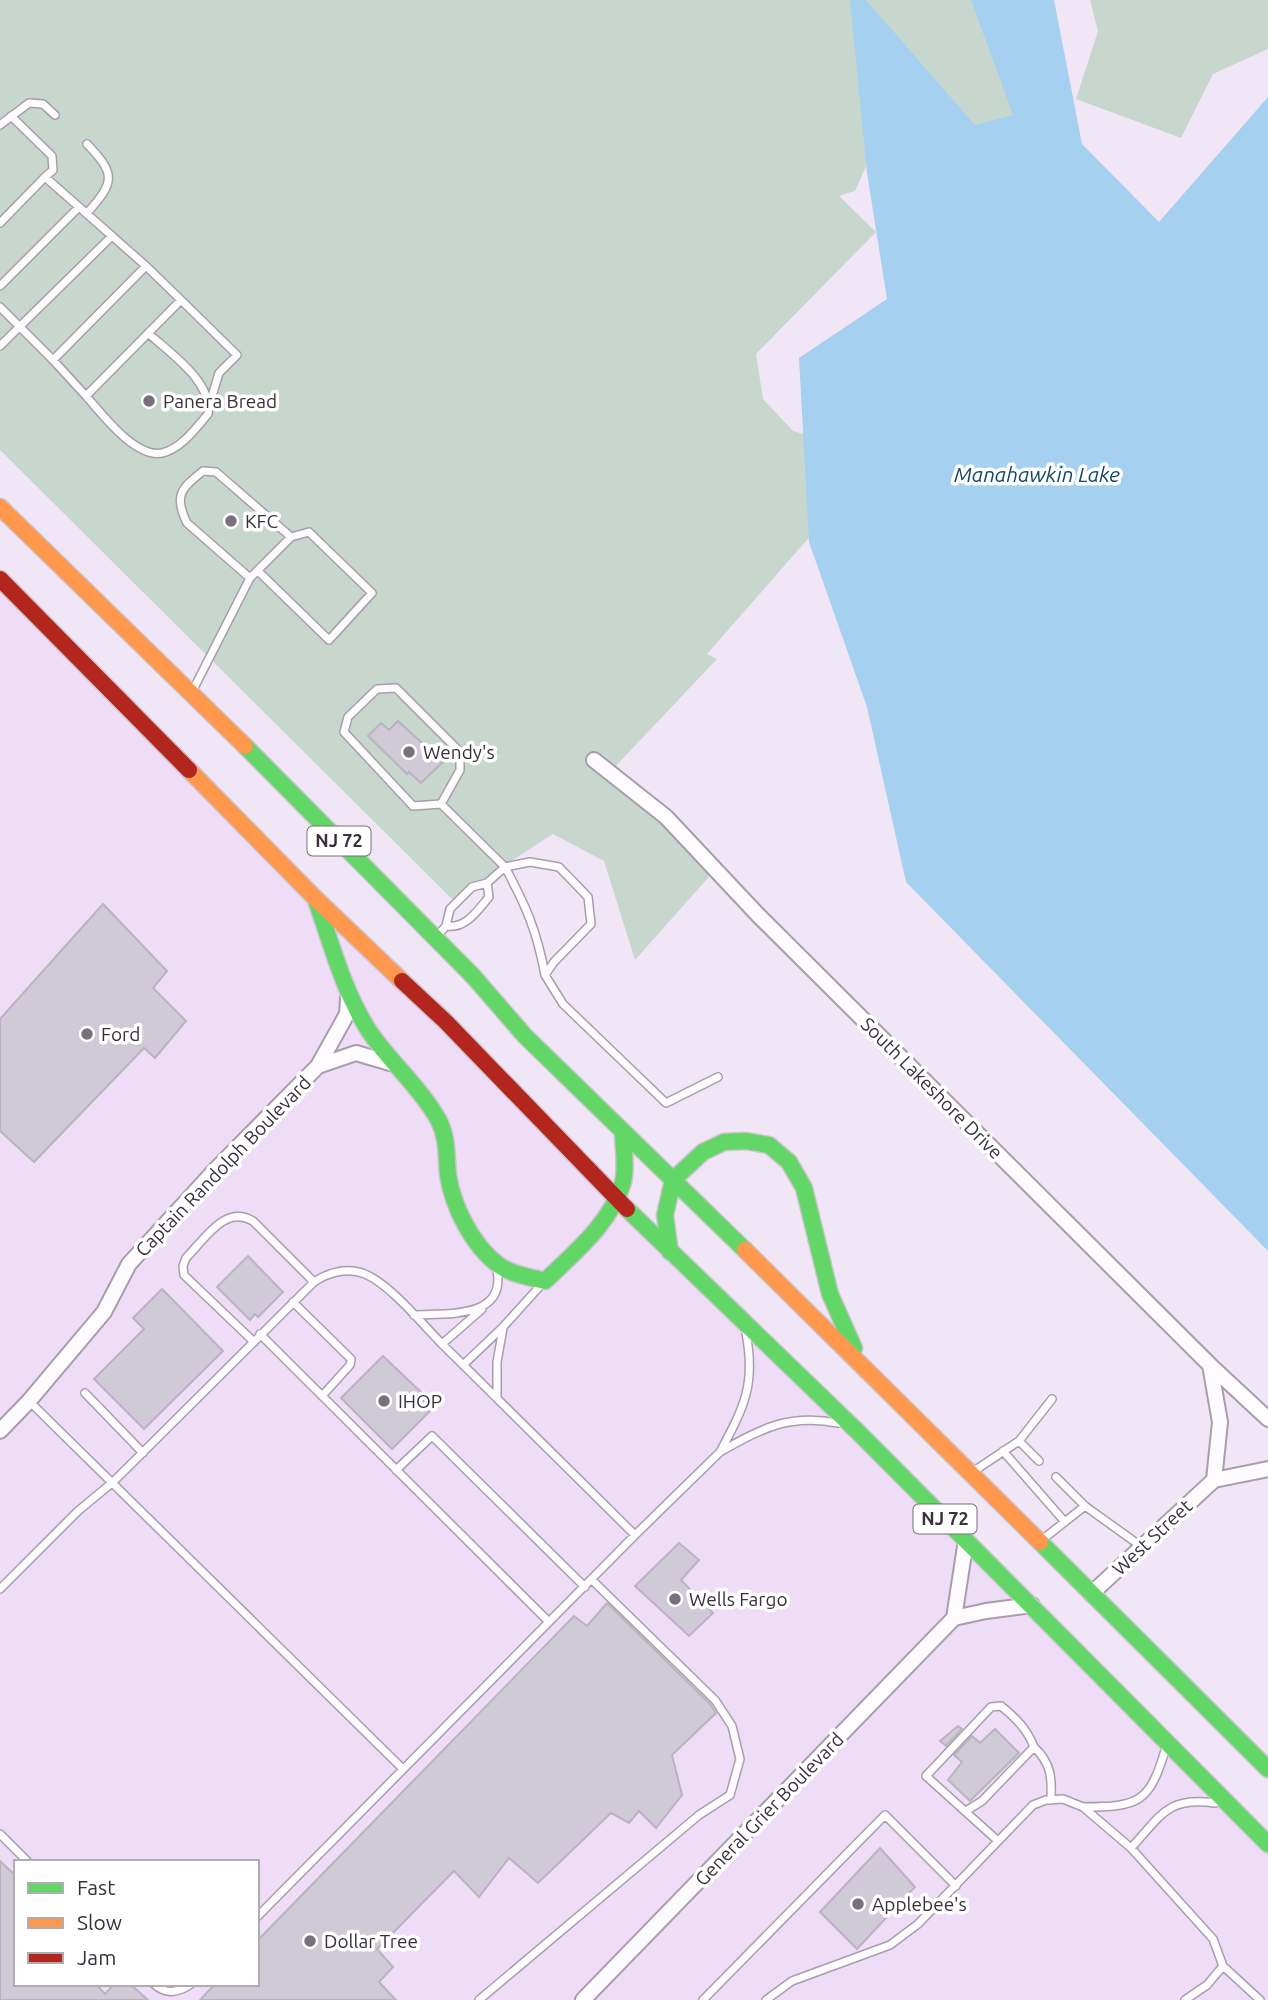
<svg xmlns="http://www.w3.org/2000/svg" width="1268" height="2000" font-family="Ubuntu,sans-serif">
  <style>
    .built { fill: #efddf8; fill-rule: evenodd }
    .green { fill: #c8d7cd }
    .water { fill: #a5d0f0 }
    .building { fill: #d0cad7; stroke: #b9b3c1; stroke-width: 2 }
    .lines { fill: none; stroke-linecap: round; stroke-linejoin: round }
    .lane-casing { stroke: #a79eab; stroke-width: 10 }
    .street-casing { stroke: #a79eab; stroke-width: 18 }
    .fast-casing { stroke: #cbc5cd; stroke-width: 19 }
    .slow-casing { stroke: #cbc5cd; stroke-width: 19 }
    .jam-casing { stroke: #cbc5cd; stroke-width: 19 }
    .lane { stroke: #fdfbfe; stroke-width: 7 }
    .street { stroke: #fdfbfe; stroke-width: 14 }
    .fast { stroke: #63d668; stroke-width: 16 }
    .slow { stroke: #ff974d; stroke-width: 16 }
    .jam { stroke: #b3261e; stroke-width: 16 }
    .poi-dot { fill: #79707d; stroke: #fff; stroke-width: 2.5 }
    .labels { text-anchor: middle; stroke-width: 7; stroke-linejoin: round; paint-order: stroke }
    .shield { fill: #fff; stroke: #746f76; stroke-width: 2 }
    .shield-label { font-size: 18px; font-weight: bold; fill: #38313c }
    .poi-label { font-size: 19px; fill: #38313c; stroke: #fff; text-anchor: start }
    .street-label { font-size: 19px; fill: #38313c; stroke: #fff }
    .water-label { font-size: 21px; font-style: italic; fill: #124862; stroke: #fff }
  </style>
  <rect width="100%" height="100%" fill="#f1e6f6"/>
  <path class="built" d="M0,579l1268,1265v156h-1268zM16,1862h241v122h-241z"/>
  <path class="green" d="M0,0h994l36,130 -152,9 -23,52 -16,5 37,36 -120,122 7,45 30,32 14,4 13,90 -113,129 10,5 -105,111 103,100 -80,90 -31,-99 -51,-27 -101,65 -452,-449z
    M1090,0h178v49l-55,25 -32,64 -105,-39 22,-68z"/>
  <path class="water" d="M850,0h16l109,125 38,-10 -42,-115h83l28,144 77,78 109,-125v1154l-362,-369 -39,-175 -58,-165 -10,-184 88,-59 -20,-126z"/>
  <path class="building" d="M398,721l45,41 -22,21 -12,-11 -2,2 -39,-38 13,-13 8,7z
    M103,904l64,67 -14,17 33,33 -31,37 -11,-10 -110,114 -34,-31v-112z
    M248,1256l35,36 -25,25 -3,-3 -5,6 -33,-33z
    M162,1289l61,62 -79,78 -50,-50 50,-50 -11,-11z
    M383,1356l40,38 -4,2 13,13 -40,40 -51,-51z
    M679,1543l20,17 -18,20 32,33 -24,23 -54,-50z
    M607,1603l103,101 6,9 -44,42 10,40 -26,33 -17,-17 -10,12 -18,-10 -73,70 -29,-25 -30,39 -25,-26 -77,78 16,18 -14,15 17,18h-196l15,-16h42v-43l317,-325 13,10z
    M958,1726l4,3 -16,17 -6,-5z
    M995,1729l24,24 -49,48 -22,-21 14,-18 -8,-7 18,-19 8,7z
    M880,1848l35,39 -58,62 -37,-37z
    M0,1861l16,15v108h80l9,10 9,-10h16l18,16h-148z"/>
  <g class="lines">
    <defs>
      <path id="lane" d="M11,116l41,40 1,14 -8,7
        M0,125l29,-22 14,1 12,11
        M87,144c29,30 28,38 0,69
        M0,223l45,-46 67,59 -112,110
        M0,286l79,-79
        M181,300l56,55 -18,18 -9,30
        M0,307l53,53 93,-94 -34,-30
        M53,360l33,36 95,-96 -35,-34
        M86,396c17,19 49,62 76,57 19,-4 34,-25 46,-39 5,-32 -38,-61 -60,-81
        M250,578l-63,-55c-14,-28 -5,-35 16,-52l13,1 75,65
        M193,690l57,-112 41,-41 18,-5 63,61 -43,47 -71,-69
        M530,862l29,5 29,30 3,27 -37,38 -9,13c-8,-44 -19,-69 -40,-108z
        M446,926c20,3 31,-15 43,-29l-2,-14
        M438,935l8,-9 4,-17 22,-22 15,-4 18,-16 -64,-63 -28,2 -69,-74 4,-15 29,-28 19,-1 64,64v18l-19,34
        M545,975l18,29 103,99 52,-26
        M293,1302l58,57 -1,6 -28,31
        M414,1315c34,-2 92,4 83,-45
        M746,1333c10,52 -2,74 -26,119 41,-24 69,-38 118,-29
        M260,1334l289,288
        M254,1342l-70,-67 -1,-9 3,-8c18,-18 39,-54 67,-37l61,61
        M442,1344l40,-35
        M463,1365l40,-38 38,-42
        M85,1393l58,60
        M497,1397v-35l6,-34
        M29,1401l374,368
        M1019,1441l20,20
        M1003,1451l62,71
        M396,1470l36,-34 153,151
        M974,1471l45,-30 33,-42
        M1056,1477l29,29
        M1043,1539l42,-33 57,41
        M0,1589l78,-78 35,-29 201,-200c15,-10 34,-15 51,-8 26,11 58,51 79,72 63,63 127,125 191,189
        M1034,1747c17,16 18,30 17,53
        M1083,1807c56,0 67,-4 83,-60
        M966,1811l16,-10 52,-54c-7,-18 -18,-29 -33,-41l-10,1 -65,69 72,65
        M0,1834l28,28
        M1131,1848c30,-32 36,-52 84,-45
        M257,1917l378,-382 85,-83
        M1223,1966l37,34
        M154,1984c12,11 24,9 37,0
        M479,2000l220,-185 31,-20 10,-36 -8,-33 -17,-26 -123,-120
        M703,2000l182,-185 71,71
        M766,2000l26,-19 98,-36 28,-21 115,-119 13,-5 17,-1 20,8 48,41 82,91 10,27 -16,19 -22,15"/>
      <path id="street" d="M594,760l72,57 92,98 452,450 58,54
        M318,1066l38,-13 34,10
        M1210,1365l10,57 -6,58
        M0,1431l29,-30 75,-89 25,-48 87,-95 102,-103 29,-52 1,-16
        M1091,1594l123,-114 54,-11
        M954,1618l12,-78
        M583,2000l371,-382 32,-7 46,-6"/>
      <path id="fast" d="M245,746l228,230 52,60 220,214
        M317,903c15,43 27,89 52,128 21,31 50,55 69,88 10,18 8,36 10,56 5,32 25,72 52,91 13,9 30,11 45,15 29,-28 67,-59 78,-99 4,-17 0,-33 0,-50
        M627,1209l232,224 409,411
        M670,1252l-5,-37 8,-35 30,-28 21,-10 22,-1 23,4 20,17 15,26 26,106 24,54
        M1040,1542l228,227"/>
      <path id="slow" d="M0,507l245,239
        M189,770l127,129 86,82
        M745,1250l295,292"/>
      <path id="jam" d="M0,579l189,191
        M402,981l43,40 182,188"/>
    </defs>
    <use href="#lane" class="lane-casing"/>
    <use href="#street" class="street-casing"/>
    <use href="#fast" class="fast-casing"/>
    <use href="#slow" class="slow-casing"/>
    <use href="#jam" class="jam-casing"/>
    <use href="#lane" class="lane"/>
    <use href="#street" class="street"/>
    <use href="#fast" class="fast"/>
    <use href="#slow" class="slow"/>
    <use href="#jam" class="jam"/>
  </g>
  <g class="poi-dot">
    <circle cx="149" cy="401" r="7"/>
    <circle cx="231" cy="521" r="7"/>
    <circle cx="409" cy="752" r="7"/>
    <circle cx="87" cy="1034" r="7"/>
    <circle cx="384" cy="1401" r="7"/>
    <circle cx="675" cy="1599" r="7"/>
    <circle cx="858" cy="1904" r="7"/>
    <circle cx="310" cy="1941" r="7"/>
  </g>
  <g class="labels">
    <g class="shield">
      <rect x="307.5" y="826.5" width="63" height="29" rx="5"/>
      <rect x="913.5" y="1504.5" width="63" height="29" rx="5"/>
    </g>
    <g class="shield-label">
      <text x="339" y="847">NJ 72</text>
      <text x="945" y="1525">NJ 72</text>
    </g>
    <g class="poi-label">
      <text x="163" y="408">Panera Bread</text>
      <text x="245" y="528">KFC</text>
      <text x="423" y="759">Wendy's</text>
      <text x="101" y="1041">Ford</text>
      <text x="398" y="1408">IHOP</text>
      <text x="689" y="1606">Wells Fargo</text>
      <text x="872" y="1911">Applebee's</text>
      <text x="324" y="1948">Dollar Tree</text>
    </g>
    <g class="street-label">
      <text transform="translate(932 1088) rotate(45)" y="7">South Lakeshore Drive</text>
      <text transform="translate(223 1166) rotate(-46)" y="7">Captain Randolph Boulevard</text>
      <text transform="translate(1152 1537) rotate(-43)" y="7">West Street</text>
      <text transform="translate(769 1809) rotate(-46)" y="7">General Grier Boulevard</text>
    </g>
    <g class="water-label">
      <text x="1037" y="482">Manahawkin Lake</text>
    </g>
  </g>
  <rect x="14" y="1860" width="245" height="126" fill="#ffffff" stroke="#afadb1" stroke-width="2"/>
  <rect x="28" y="1883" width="35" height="10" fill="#63d668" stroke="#afadb1" stroke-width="2"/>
  <text x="77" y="1895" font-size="21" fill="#38313c">Fast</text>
  <rect x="28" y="1918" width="35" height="10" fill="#ff974d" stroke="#afadb1" stroke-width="2"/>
  <text x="77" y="1930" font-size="21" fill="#38313c">Slow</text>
  <rect x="28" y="1953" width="35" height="10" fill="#b3261e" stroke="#afadb1" stroke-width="2"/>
  <text x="77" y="1965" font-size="21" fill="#38313c">Jam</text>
</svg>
